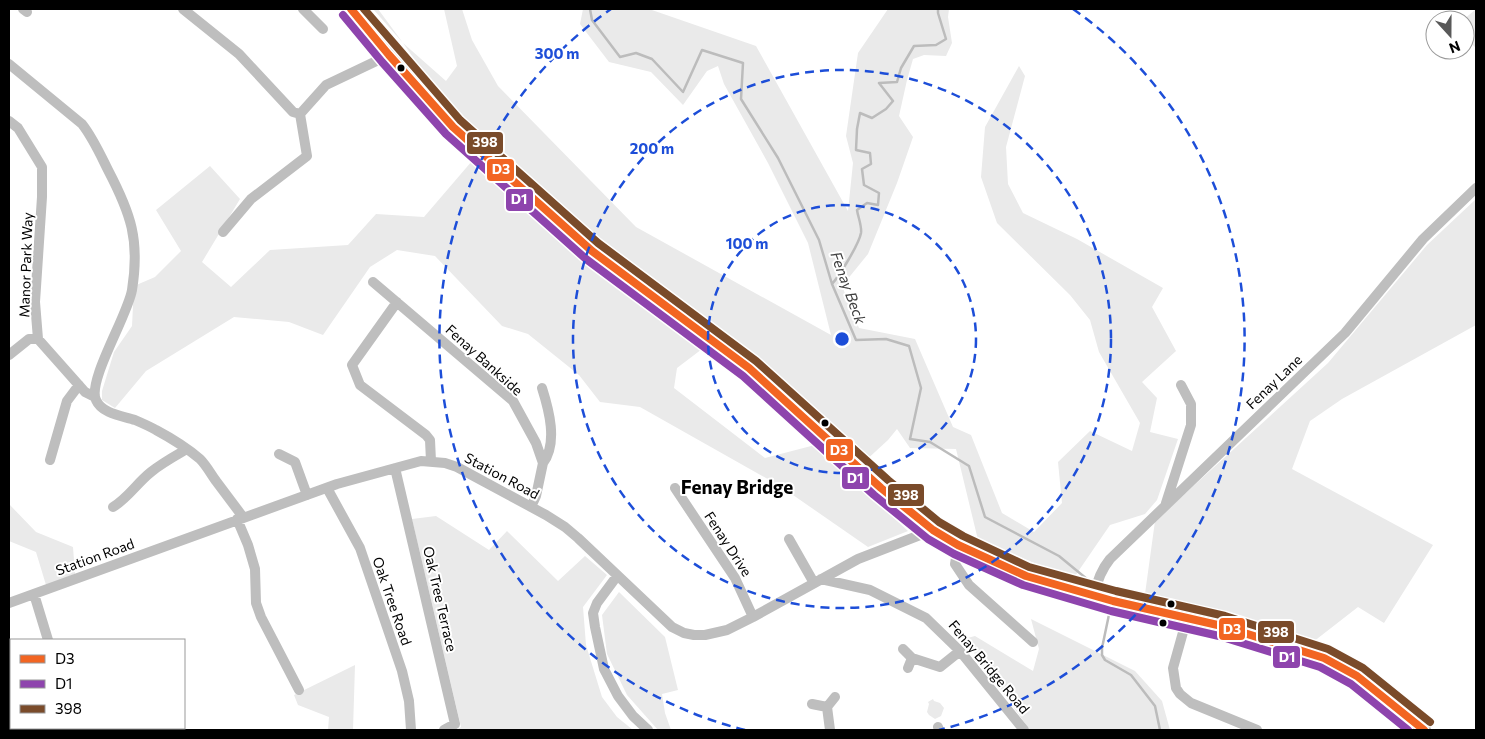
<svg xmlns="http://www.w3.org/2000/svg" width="1485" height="739" font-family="Commissioner,sans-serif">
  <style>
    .green { fill: #eaeaea }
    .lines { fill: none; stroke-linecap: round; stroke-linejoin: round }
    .stream { stroke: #bcbcbc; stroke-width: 2.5 }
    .minor { stroke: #bebebe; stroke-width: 10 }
    .highway { stroke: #bdbdbd; stroke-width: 14 }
    .bus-1-casing { stroke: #fff; stroke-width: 11 }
    .bus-2-casing { stroke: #fff; stroke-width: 11 }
    .bus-3-casing { stroke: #fff; stroke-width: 11 }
    .bus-1 { stroke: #f26522; stroke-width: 8 }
    .bus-2 { stroke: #8e44ad; stroke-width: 8 }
    .bus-3 { stroke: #7a4b2a; stroke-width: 8 }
    .ring { fill: none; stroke: #1d4ed8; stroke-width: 2.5; stroke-dasharray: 9 6 }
    .bus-dot { fill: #000; stroke: #fff; stroke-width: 2 }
    .labels { text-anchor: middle; stroke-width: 4; stroke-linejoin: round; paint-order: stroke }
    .street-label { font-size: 14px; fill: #000; stroke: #fff }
    .water-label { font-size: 15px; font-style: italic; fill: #404040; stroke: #fff }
    .district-label { font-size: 19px; font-weight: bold; fill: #000; stroke: #fff }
    .centre { fill: #1d4ed8; stroke: #fff; stroke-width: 2.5 }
    .ring-label { font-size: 15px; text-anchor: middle; font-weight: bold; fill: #1d4ed8; stroke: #fff; stroke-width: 4; stroke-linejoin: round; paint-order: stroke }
    .line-badge { stroke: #fff; stroke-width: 2 }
    .badge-label { font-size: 14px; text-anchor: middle; font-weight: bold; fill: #fff }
  </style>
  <rect width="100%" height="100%" fill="#fff"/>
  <path class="green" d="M373,9h5l25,34 43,38 11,-15 -13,-57h18l10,31 26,46 138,141 195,108 -23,-92 -40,-80 -44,-79 -6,-18 -11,5 -24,34 -32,-33 -42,-10 -29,-38 3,-15h66l107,37 92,165 5,-48 -7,-27 12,-83 30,-44h61l-1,8 4,26 -6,13 -22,-1 -11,4 -6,21 -8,36 14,21 -16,46 -29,71 -26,32 17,42 56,11 38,88 18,8 31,78 32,19 28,-29 -4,-41 32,-31 42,20 8,-28 -41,-71 -9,-32 -20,-25 -73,-72 -16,-46 4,-50 34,-61 6,10 -19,71 2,37 15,29 54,26 86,49 -11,19 24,44 -34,31 15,16 -7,34 28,7 -21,61 -12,14 -35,11 -37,54 -95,-39 -22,-91 -46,-1 -13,-19 -9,11 -25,23 -111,-109 -70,-54 -85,-56 -144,-129 -50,-72z
    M1476,9v39l-11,-10v-18h-2z
    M472,161l118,99 116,86 -29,22 -3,20 91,70 50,-13 93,86 -40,16 -88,-61 -140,-79 -40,-5 -21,-27 -51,-41 -26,-8 -67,-70 -38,-6 -27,17 -47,68 -34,-13 -55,-5 -88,54 -31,37 -13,-8v-9l12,-39 18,-26 2,-40 21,-9 26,-26 -25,-41 54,-44 30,33 -38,63 29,25 39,-37 78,-5 28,-31 48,3z
    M1476,199v126l-134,74 -32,22 -18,48 141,76 -49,78 -26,-16 -45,35c-51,-23 -114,-35 -168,-48l10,-73 173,-158 99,-118z
    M9,504l27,28 37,15 2,27 -29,11 -10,-33 -27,-11z
    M436,516l53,34 18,-19 51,50 27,-25 22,19 -24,32 3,38 16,52 15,20 16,13h-177l5,-3 -49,-208z
    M619,592l46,45 13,53 -16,4 3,19 6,17h-13l-31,-35 -20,-41 -5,-39z
    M1031,619l104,52 27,30 8,29h-140l-66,-91 11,-3 58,35 6,-22z
    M355,665l-2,65h-25l1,-13 -31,-12 -4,-10z
    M933,699l1,2 6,2 4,5 -3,8 -6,3 -6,-4 -2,-3 2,-8 -1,-2z"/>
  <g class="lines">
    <path class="stream" d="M590,9l2,11 28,37 16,-4 16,6 31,33 19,-42 41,13 -2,36 37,59 41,82 13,44 24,56 30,-1 23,7 12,42 -11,51 20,3 39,24 16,51 74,39 34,28
      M832,284c8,-9 27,-40 29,-51 1,-7 -3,-16 -4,-23l10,-7 11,2 1,-12 -15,-8 -2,-16 9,-5 -1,-11 -14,-3 1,-21 3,-16 12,5 14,-9 7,-8 -14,-18 18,-1 4,-14 13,-22 22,-1 10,-6 -8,-26v-4
      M1111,605l-9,43v7l3,5 26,15 24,31 5,24"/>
    <path class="minor" d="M23,9l4,3
      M183,9l56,45 54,58 7,2 26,-29 63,-30
      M303,9l20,20
      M9,64l73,60c11,14 18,30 26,46 23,44 32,70 24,120 -4,25 -45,91 -36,110 6,14 27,16 39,20 7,3 14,6 21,10 15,8 31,18 44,29 6,6 11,15 16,22 9,12 18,24 27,36
      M9,121l9,7 24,39v30l-7,105 3,37 47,53 10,5
      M223,232l28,-33 56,-43 -7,-42
      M373,282l140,119 23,42 7,20 -7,33 -5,11
      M397,302l-45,63 8,20 66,50 4,5 1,21
      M9,355l20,-16h9
      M542,388c7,22 16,55 1,75
      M279,454l16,8 12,33
      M50,460l17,-59 12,-16
      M395,468l60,256 -11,6
      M327,488l33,60 42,123 7,30 2,29
      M675,488l60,90 18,39
      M1166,503l25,-78v-21l-10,-19
      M113,507c15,-9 24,-24 38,-35 11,-9 24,-16 36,-23
      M237,519l11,26 7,24 1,34 5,14 38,73
      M789,539l25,44
      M958,545l-3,19 14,21 64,57
      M617,576l-20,27 -4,10 2,14 9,42 14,27 15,20 15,14
      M821,579l49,11 56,28 34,33 64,79
      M34,594l14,46
      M1094,595c3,-14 7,-25 16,-36l235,-226 78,-94 53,-51
      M9,603l328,-119 84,-23 24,2 12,4 89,48 19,12 13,11 94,89 12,6 10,2h11l22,-5 26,-13 105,-58 75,-29
      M1187,618l-14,50 3,20 4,6 11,9 66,27
      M903,649l9,9 28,9 20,-16
      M908,668l4,-10
      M9,688l2,5
      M812,704l15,3
      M938,727l1,3
      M20,728v2
      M64,728v2
      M830,730l-3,-23 8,-10"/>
    <path class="highway" d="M351,9l38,46 64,72 139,124 157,117 132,120 52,42 25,15 68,31 87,25 109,25 77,23 25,9 33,18 67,54"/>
    <defs>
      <path id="bus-1" d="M351,9l38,46 64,72 139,124 157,117 132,120 52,42 25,15 68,31 87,25 109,25 102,32 33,18 67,54"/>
      <path id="bus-2" d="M343,15l39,47 64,72 140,125 157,117 131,119 54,44 26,15 69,31 88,26 108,25 101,31 31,17 57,46"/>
      <path id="bus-3" d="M364,9l96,111 138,123 158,118 132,119 51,42 24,14 66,31 87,24 109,25 103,33 35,19 67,54"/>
    </defs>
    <use href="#bus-1" class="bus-1-casing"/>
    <use href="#bus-2" class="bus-2-casing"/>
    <use href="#bus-3" class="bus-3-casing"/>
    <use href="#bus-1" class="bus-1"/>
    <use href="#bus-2" class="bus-2"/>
    <use href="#bus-3" class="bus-3"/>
  </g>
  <g class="ring">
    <circle cx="842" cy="339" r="134"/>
    <circle cx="842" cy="339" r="269"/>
    <path d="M745 730A403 403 0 0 1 611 9M1073 9A403 403 0 0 1 939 730"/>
  </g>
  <g class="bus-dot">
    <circle cx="401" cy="68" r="4.5"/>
    <circle cx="825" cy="423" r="4.5"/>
    <circle cx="1171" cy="604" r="4.5"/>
    <circle cx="1163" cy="623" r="4.5"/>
  </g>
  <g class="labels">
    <g class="street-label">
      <text transform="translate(26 265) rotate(-88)" y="5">Manor Park Way</text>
      <text transform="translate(484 360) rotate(42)" y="5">Fenay Bankside</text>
      <text transform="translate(1274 382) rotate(-44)" y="5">Fenay Lane</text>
      <text transform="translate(502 476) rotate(28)" y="5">Station Road</text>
      <text transform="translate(728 544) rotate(57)" y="5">Fenay Drive</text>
      <text transform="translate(95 557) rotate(-20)" y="5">Station Road</text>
      <text transform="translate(440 599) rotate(77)" y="5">Oak Tree Terrace</text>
      <text transform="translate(392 601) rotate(71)" y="5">Oak Tree Road</text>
      <text transform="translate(989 667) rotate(50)" y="5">Fenay Bridge Road</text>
    </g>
    <g class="water-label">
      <text transform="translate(848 288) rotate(70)" y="5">Fenay Beck</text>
    </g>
    <g class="district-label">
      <text x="737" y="494">Fenay Bridge</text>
    </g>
  </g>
  <circle cx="842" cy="339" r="8" class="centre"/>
  <g class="ring-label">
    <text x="557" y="59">300 m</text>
    <text x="652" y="154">200 m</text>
    <text x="747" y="249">100 m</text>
  </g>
  <g class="line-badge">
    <rect x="466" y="131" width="38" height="24" rx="5" fill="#7a4b2a"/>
    <rect x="486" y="158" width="29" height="24" rx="5" fill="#f26522"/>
    <rect x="505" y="188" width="29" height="24" rx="5" fill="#8e44ad"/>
    <rect x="825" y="438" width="29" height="24" rx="5" fill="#f26522"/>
    <rect x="841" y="466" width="29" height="24" rx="5" fill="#8e44ad"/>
    <rect x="887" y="483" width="38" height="24" rx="5" fill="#7a4b2a"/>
    <rect x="1218" y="617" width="28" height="24" rx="5" fill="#f26522"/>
    <rect x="1257" y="620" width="38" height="24" rx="5" fill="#7a4b2a"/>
    <rect x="1272" y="645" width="29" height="24" rx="5" fill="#8e44ad"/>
  </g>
  <g class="badge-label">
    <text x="485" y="147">398</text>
    <text x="501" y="174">D3</text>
    <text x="519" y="204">D1</text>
    <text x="839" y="455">D3</text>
    <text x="855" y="483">D1</text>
    <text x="906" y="500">398</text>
    <text x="1232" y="634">D3</text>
    <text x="1276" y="637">398</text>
    <text x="1287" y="662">D1</text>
  </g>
  <rect width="1485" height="739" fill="none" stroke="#000000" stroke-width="20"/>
  <rect x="10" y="639" width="175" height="90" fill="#ffffff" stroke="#999999"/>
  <rect x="20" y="655" width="25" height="8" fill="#f26522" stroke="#999999"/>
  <text x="55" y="664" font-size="15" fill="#000000">D3</text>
  <rect x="20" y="680" width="25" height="8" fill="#8e44ad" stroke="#999999"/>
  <text x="55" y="689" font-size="15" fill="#000000">D1</text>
  <rect x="20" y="705" width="25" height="8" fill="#7a4b2a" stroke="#999999"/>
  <text x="55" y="714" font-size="15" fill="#000000">398</text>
  <g transform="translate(1450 35) rotate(159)"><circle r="24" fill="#ffffff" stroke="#999999"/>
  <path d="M0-4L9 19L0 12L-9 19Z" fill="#595959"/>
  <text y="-8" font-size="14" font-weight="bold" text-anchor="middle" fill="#000000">N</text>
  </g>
</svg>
